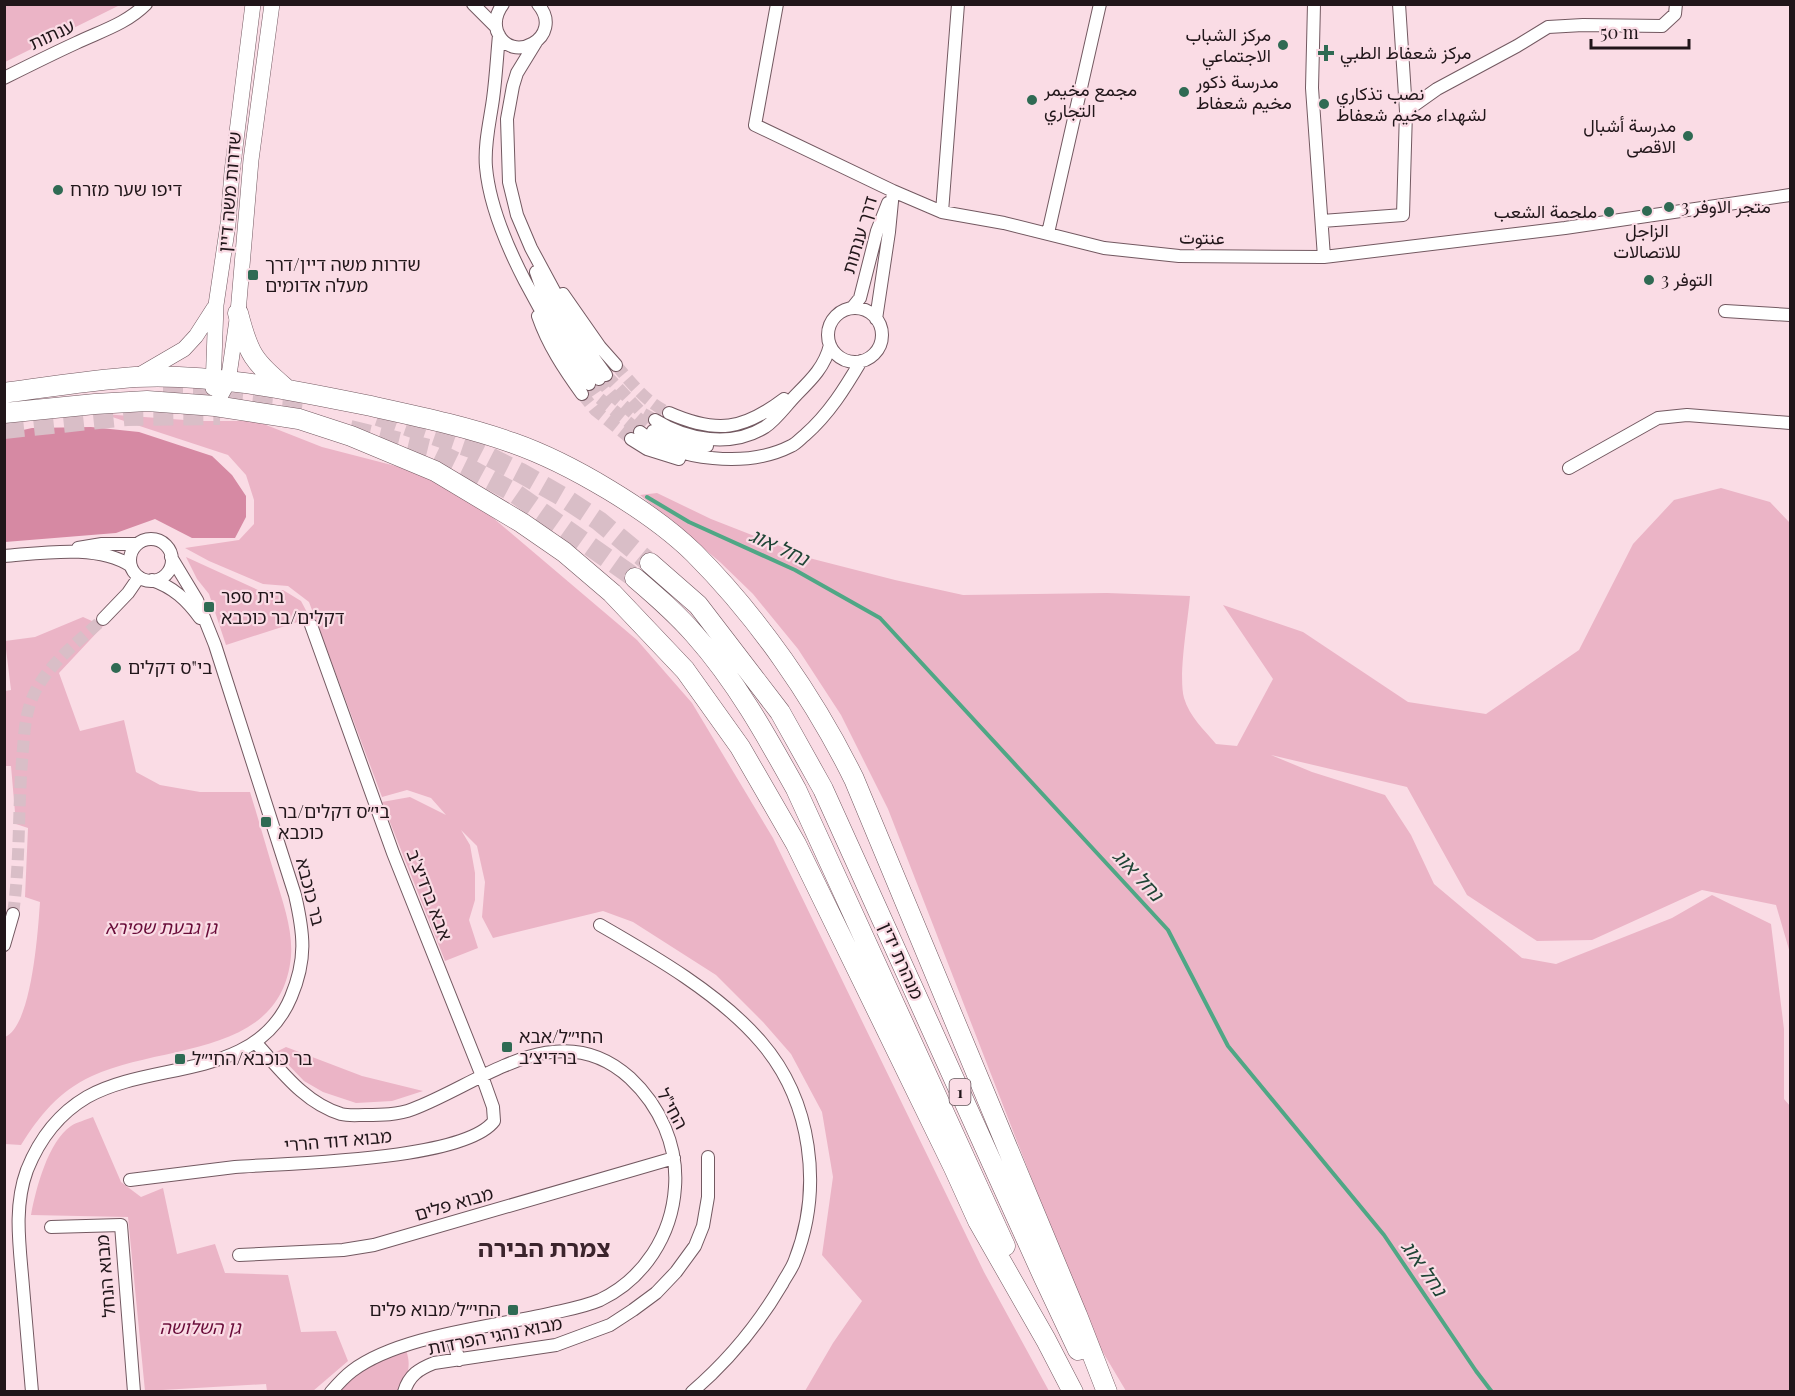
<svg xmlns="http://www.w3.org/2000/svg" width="1795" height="1396" font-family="'Playfair Display',Vazirmatn,'Noto Sans Hebrew',serif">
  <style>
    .green { fill: #ebb4c6 }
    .forest { fill: #d689a3 }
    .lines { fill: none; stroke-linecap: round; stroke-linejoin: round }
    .stream { stroke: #4fa785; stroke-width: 4 }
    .minor-tunnel { stroke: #d9bec7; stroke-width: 12; stroke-dasharray: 12 6; stroke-linecap: butt }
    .trunk-tunnel { stroke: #d9bec7; stroke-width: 20; stroke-dasharray: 20 10; stroke-linecap: butt }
    .minor-casing { stroke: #735961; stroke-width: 14 }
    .tertiary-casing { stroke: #735961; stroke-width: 16 }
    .trunk-casing { stroke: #735961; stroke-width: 21 }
    .minor { stroke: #fff; stroke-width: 12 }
    .tertiary { stroke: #fff; stroke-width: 15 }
    .trunk { stroke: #fff; stroke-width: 20 }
    .poi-dot { fill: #2f6a53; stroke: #fadce5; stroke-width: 2 }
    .labels { text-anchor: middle; stroke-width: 4.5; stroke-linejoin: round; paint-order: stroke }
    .shield { fill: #fadce5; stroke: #625157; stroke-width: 1.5 }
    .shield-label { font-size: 16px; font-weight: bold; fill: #21161a }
    .street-label { font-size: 18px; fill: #21161a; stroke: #fadce5 }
    .poi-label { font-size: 18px; fill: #21161a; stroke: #fadce5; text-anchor: start }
    .park-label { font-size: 18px; font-style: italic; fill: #680b38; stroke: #fadce5 }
    .water-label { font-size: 20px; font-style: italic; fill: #1e4435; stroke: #fadce5 }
    .district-label { font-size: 24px; font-weight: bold; fill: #3b242c; stroke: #fadce5 }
  </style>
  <rect width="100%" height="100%" fill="#fadce5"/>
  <path class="green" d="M5,4h115v1l-115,57z
    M103,414l96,7h57l66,26 89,23 55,25 171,145 55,63 81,135 211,434 65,119h-244l28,-48 29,-42 -40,-46 11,-78 -11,-65 -31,-58 -28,-32 -47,-47 -83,-53 -30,-11 -110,27 -11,-21 3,-35 -8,-36 -16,-16 9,15 5,28v27l-6,20 9,28 -33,13 -63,-159 28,-5 36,18 -15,-17 -24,-8 -25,7 -73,-195 -21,-16 -25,-2 -54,-23 -24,-13 54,-8 15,-16v-24l-8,-25 -18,-20z
    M1721,488l49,14 20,21v430l-14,-48 -74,-15 -110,50 -55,1 -70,-46 -60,-108 -136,-32 41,17 73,23 26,40 23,49 88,74 34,6 116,-46 40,-23 59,29 13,105v70l6,7v285h-664l-28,-47 -22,-51 -188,-484 -47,-94 -43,-66 -45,-55 -33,-32 -80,-67 17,-2 54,26 102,40 82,21 68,15 144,-2 83,3c-2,25 -12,79 -6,102 5,18 21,33 32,46l21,2 36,-67 -50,-74 80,27 105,70 78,12 93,-64 54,-106 41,-44z
    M186,557l72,33h25l18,11 9,17 -84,27 -17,-51 -12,-15z
    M83,617l20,9 -44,47 21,58 44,-11 12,52 24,13 40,7h50c9,29 17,58 26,87 7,24 17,51 15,77 -9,102 -128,87 -199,120 -34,16 -52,39 -71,69l-16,-1v-107c27,-11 33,-107 35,-135l-15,-5 3,-69 -12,-4 -5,-58h-6v-75l6,-1 -6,-49 30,-4z
    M286,1047l76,29 61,15 -31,10 -36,2 -33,-11 -19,-11 -28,-29z
    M93,1117l28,65 20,15 22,-9 14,66 38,-10 10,29 63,2 13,57 35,-1 12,30 -35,30h-46l-1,-7 -121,7 -17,-174 -97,-2c5,-27 17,-73 40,-89 6,-4 15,-6 22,-9z
    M406,1350c6,17 1,26 -6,41l-63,1 23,-21z"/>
  <path class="forest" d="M91,427l48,5 73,24 20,19 14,21v21l-11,21h-43l-37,-19 -39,14 -111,9v-108l27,-6z"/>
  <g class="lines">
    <path class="stream" d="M647,497l42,25 106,48 85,48 288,312 60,116 156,189 92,136 16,21"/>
    <path class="minor-tunnel" d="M616,365c16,19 31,38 53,48
      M606,375l36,38 13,7
      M599,379l14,17 40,35
      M589,384l9,13 42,35
      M582,394l13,16 36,29
      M13,914c7,-50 5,-102 9,-153 2,-22 2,-46 12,-67 14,-30 45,-53 69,-75"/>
    <path class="trunk-tunnel" d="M163,395h71l74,7
      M378,416l96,33 47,24 42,24 36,24 51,42
      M4,429l123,-13 93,-1
      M350,430l79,19 39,19 45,24 122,86"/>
    <defs>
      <path id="minor" d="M473,4l23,23
        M503,4c-6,8 -9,17 -6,27 13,36 69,6 41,-27
        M777,4l-22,121 138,66 49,21 62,11 100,25 75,8 145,1 241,-29 225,-33
        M1314,4l-2,84 12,169
        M499,35c-2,21 -3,42 -6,64 -3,22 -9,45 -7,68 6,69 63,162 103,217
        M536,42l-19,31 -4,13 -6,33 2,63 8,33 14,33 49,91 26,36
        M4,78c24,-12 48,-24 72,-35 25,-12 50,-19 70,-39
        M1406,111l31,-22 80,-43 31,-19 35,-2 79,1 13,-12 1,-10
        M942,212l16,-208
        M1322,221l81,-6 3,-104 -7,-107
        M1048,233l52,-229
        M536,272c12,38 37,77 63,107
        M563,294l37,53 16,18
        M852,308l8,-10 17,-67 11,-28
        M828 335a27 27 0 1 1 54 0a27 27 0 1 1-54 0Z
        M1725,311l65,4
        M538,316c10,29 26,53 44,78
        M876,319l13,-87 4,-41
        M669,413c48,21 74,17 115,-14
        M655,420c32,20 76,28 110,7 12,-8 22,-23 32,-33 15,-15 28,-28 33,-49
        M653,431l32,13 22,2
        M640,432c37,29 108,36 151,14 5,-2 10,-8 14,-11 24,-21 40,-47 56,-74
        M631,439l16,10 32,10
        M1569,468l89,-50 29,-3 103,8
        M130 560a21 21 0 1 1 42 0a21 21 0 1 1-42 0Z
        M78,548l24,-4h35
        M4,556c39,-3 94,-12 127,10
        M152,580c21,7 35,20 48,38
        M103,619l25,-26 11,-16
        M600,925c54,31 120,69 161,117 51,59 62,146 34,218 -3,9 -9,16 -13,24 -24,41 -54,77 -90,108
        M4,945l9,-31
        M255,1042c25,27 49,61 86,72 8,2 16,1 24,1 16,0 33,0 48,-6 69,-26 146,-96 217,-31 30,28 48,68 45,109 -3,48 -31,92 -75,113 -16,7 -35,10 -52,14 -57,13 -150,22 -196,57 -8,6 -15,14 -21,21
        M130,1180c35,-4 70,-9 105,-13 52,-4 229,-6 259,-46l-1,-14 -11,-31 -89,-223 -82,-228
        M51,1227l70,-2 13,167
        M239,1255l104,-5 31,-5 300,-87
        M451,1334l8,26
        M32,1392c-3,-35 -6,-70 -9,-105 -3,-39 -10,-79 4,-117 12,-30 31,-56 60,-73 66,-37 169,-16 204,-100 16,-38 13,-63 4,-102l-80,-250 -18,-45 -26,-43
        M404,1392c5,-17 15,-23 30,-29l122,-18 54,-20 23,-15 23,-17 20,-21 19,-26 8,-20 5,-29v-40"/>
      <path id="tertiary" d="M136,377l48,-28 12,-13 18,-28
        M213,388l3,-83 12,-81 4,-52 21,-168
        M215,406l13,-24 10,-69 13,-153 21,-156"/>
      <path id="trunk" d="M238,313c11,43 15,47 48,76
        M4,393c44,-6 88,-13 131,-16 76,-4 157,13 231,28 50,11 99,21 147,38 57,20 138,68 181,110 64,64 120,145 160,226l223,536 30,77
        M4,413l91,-9 52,-3 68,5 84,13 52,17 84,35 87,52 42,29 48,41 73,77 55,77 56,97 158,324 24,53 68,119 27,52
        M650,563l48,42 82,107 43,77 221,489 34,72
        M635,578c21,18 42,36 60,57 41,46 71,100 101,154l209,457"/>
    </defs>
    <use href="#minor" class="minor-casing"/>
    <use href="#tertiary" class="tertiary-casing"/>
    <use href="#trunk" class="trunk-casing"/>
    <use href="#minor" class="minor"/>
    <use href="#tertiary" class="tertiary"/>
    <use href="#trunk" class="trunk"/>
  </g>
  <g class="poi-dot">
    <circle cx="1283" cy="45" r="6"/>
    <path d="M1323 44h6v6h6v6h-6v6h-6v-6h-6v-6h6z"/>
    <circle cx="1184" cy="92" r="6"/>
    <circle cx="1032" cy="100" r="6"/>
    <circle cx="1324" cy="104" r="6"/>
    <circle cx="1688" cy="136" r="6"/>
    <circle cx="58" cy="190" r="6"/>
    <circle cx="1669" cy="207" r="6"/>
    <circle cx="1647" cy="211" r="6"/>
    <circle cx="1609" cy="212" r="6"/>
    <rect x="247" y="269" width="12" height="12" rx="3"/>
    <circle cx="1649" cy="280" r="6"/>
    <rect x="203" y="601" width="12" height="12" rx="3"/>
    <circle cx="116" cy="668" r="6"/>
    <rect x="260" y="816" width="12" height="12" rx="3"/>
    <rect x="501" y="1041" width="12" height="12" rx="3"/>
    <rect x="174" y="1053" width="12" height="12" rx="3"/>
    <rect x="507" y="1304" width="12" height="12" rx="3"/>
  </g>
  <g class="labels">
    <rect class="shield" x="949.5" y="1079" width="21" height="26" rx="4.5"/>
    <g class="shield-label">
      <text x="960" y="1098">1</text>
    </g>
    <g class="street-label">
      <text transform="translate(52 35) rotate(-25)" y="6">ענתות</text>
      <text transform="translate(230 192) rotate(-85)" y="6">שדרות משה דיין</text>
      <text transform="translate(860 235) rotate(-73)" y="6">דרך ענתות</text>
      <text transform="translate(1202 238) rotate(1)" y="6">عنتوت</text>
      <text transform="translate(310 892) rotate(76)" y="6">בר כוכבא</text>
      <text transform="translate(429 895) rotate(69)" y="6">אבא ברדיצ'ב</text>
      <text transform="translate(901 961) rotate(66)" y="6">מנהרת ידין</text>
      <text transform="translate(672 1109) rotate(61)" y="6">החי"ל</text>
      <text transform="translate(338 1141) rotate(-5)" y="6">מבוא דוד הררי</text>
      <text transform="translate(454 1204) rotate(-16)" y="6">מבוא פלים</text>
      <text transform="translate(106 1276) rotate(-95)" y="6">מבוא הנחל</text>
      <text transform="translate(495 1336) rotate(-11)" y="6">מבוא נהגי הפרדות</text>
    </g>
    <g class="poi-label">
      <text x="1271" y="41" text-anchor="end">مركز الشباب<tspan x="1271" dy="21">الاجتماعي</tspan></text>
      <text x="1340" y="59">مركز شعفاط الطبي</text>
      <text x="1196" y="88">مدرسة ذكور<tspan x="1196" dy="21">مخيم شعفاط</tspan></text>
      <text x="1044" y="96">مجمع مخيمر<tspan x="1044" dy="21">التجاري</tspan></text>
      <text x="1336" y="100">نصب تذكاري<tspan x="1336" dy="21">لشهداء مخيم شعفاط</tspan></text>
      <text x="1676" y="132" text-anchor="end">مدرسة أشبال<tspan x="1676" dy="21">الاقصى</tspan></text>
      <text x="70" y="196">דיפו שער מזרח</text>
      <text x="1681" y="213">متجر الاوفر 3</text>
      <text x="1597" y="218" text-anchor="end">ملحمة الشعب</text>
      <text x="1647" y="237" text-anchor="middle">الزاجل<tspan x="1647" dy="21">للاتصالات</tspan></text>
      <text x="265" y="271">שדרות משה דיין/דרך<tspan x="265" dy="21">מעלה אדומים</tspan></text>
      <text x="1661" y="286">التوفر 3</text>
      <text x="221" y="603">בית ספר<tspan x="221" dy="21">דקלים/בר כוכבא</tspan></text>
      <text x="128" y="674">בי"ס דקלים</text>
      <text x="278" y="818">בי״ס דקלים/בר<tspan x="278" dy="21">כוכבא</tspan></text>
      <text x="519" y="1043">החי״ל/אבא<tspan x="519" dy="21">ברדיצ׳ב</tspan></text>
      <text x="192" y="1065">בר כוכבא/החי״ל</text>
      <text x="501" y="1316" text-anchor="end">החי״ל/מבוא פלים</text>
    </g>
    <g class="park-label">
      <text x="161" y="934">גן גבעת שפירא</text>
      <text x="200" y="1334">גן השלושה</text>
    </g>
    <g class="water-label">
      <text transform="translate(779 547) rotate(25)" y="7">נחל אוג</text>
      <text transform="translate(1138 875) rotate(47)" y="7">נחל אוג</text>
      <text transform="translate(1424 1268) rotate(55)" y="7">נחל אוג</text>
    </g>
    <g class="district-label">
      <text x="544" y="1257">צמרת הבירה</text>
    </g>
  </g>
  <rect width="1795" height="1396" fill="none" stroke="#21161a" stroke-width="12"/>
  <path d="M1591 39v9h98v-9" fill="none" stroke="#21161a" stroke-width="3"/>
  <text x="1600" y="39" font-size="18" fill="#21161a" stroke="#fadce5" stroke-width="4.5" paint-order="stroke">50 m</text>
</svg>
